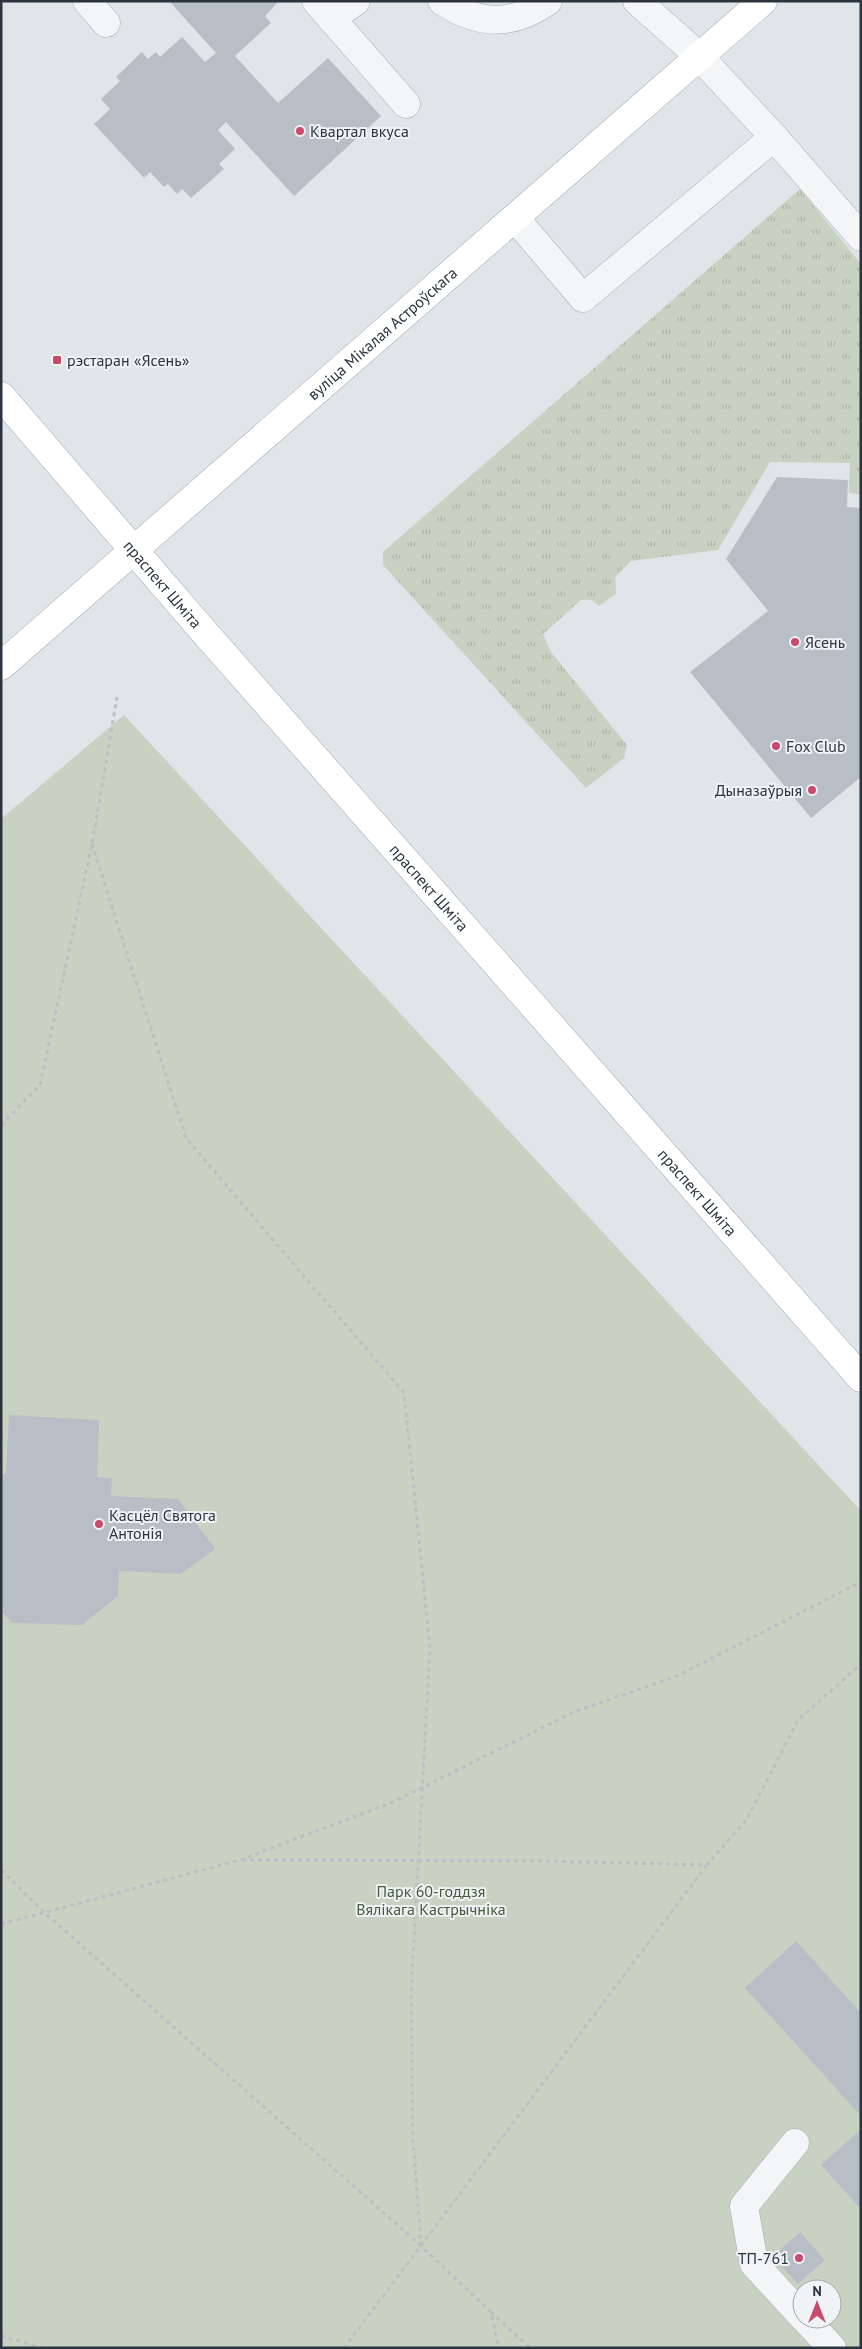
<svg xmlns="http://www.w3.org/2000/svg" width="862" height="2349" font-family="'PT Sans',sans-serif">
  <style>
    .grass { fill: url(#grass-tufts) }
    .green { fill: #c8d2c2; fill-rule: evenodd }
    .building { fill: #b8bec5 }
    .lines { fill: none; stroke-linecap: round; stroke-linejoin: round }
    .minor-casing { stroke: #a6acb3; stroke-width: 29 }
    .major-casing { stroke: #a0aab4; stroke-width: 29 }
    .path { stroke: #bbbfc3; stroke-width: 3; stroke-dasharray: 4 4; stroke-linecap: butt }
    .minor { stroke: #f3f5f7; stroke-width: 28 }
    .major { stroke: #fff; stroke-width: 28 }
    .poi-dot { fill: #c84b6c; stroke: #f0f3f6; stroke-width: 2 }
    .labels { text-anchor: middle; stroke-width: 4; stroke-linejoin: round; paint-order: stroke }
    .poi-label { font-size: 16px; fill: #2a343f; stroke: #f0f3f6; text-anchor: start }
    .street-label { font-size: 16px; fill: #2a343f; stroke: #f0f3f6 }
    .park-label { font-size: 16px; fill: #425b38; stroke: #f0f3f6 }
  </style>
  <defs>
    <pattern id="grass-tufts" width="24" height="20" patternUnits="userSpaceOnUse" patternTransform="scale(1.25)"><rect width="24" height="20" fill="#c8d2c2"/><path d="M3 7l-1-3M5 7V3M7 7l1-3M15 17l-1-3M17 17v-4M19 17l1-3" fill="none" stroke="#acb5a8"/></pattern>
  </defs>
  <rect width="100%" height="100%" fill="#e0e5e9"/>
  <path class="grass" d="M800,189l61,75v230l-12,-1 1,-30 -80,-1 -52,88 -87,11 -16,16 1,17 -17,12 -7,-6h-11l-38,34 8,18 76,93 -3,13 -38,30 -203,-223v-13z"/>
  <path class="green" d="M124,715l737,796v837h-860v-1529zM802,2289h30v30h-30z"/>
  <path class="building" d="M169,1h110l-14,15 6,7 -36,33 43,47 50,-45 53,58 -87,80 -68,-74 -8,8 17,19 -16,15 5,5 -33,29 -9,-9 -5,5 -9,-10 -4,3 -14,-15 -6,6 -50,-54 16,-15 -9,-10 19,-18 -4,-4 26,-25 6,7 8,-7 4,5 22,-20 23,25 11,-9z
    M777,477l71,3 -1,27 14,1v269l-50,41 -121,-146 78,-61 -42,-52z
    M9,1415l90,5 -2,57 15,1 -1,18 67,3 37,50 -34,25 -62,-3 -1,25 -36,29 -70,-2 -11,-12v-138l5,1z
    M796,1941l65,72v103l-116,-128z
    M861,2129v80l-40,-44z
    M800,2232l25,28 -27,24 -25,-28z"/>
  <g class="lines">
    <defs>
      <path id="minor" d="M87,1l19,22
        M316,1l90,103
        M442,1c36,24 70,26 106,0
        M637,1l62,55 75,81 87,100
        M331,19l25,-18
        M515,218l68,80 191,-161
        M795,2143l-51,63 10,58 48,52
        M805,2319l27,29"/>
      <g id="major">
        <path id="s1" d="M1,396l198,230 662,752"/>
        <path id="s2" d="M1,666l762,-665"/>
      </g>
    </defs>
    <use href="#minor" class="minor-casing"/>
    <use href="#major" class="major-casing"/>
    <path class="path" d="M92,844l94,294 218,255 26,255 -19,346 2,145 8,107 70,66 8,36
      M1,1125l39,-40 52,-241 25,-147
      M242,1860l301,1 164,4 40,-46 51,-99 63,-56
      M1,1870l43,42 376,333
      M1,1924l239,-64 153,-58 183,-91 99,-34 180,-92 6,-1
      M491,2312l39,36
      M1,2336l43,12
      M344,2348l362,-482"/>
    <use href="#minor" class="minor"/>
    <use href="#major" class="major"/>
  </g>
  <g class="poi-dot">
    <circle cx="300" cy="131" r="5"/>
    <rect x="52" y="355" width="10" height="10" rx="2.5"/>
    <circle cx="795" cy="642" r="5"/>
    <circle cx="776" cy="746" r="5"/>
    <circle cx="812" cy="790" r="5"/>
    <circle cx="99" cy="1524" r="5"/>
    <circle cx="799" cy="2258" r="5"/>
  </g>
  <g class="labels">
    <g class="poi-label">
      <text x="310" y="137">Квартал вкуса</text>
      <text x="67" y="366">рэстаран «Ясень»</text>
      <text x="805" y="648">Ясень</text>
      <text x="786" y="752">Fox Club</text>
      <text x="802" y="796" text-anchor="end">Дыназаўрыя</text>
      <text x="109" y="1521">Касцёл Святога<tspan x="109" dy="18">Антонія</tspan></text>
      <text x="789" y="2264" text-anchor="end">ТП-761</text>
    </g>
    <g class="street-label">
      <text dy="6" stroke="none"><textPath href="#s2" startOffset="506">вуліца Мікалая Астроўскага</textPath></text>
      <text dy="6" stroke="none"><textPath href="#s1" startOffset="248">праспект Шміта</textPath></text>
      <text dy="6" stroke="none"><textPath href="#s1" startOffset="652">праспект Шміта</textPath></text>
      <text dy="6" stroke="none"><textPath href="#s1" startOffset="1058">праспект Шміта</textPath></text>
    </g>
    <g class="park-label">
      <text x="431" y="1897">Парк 60-годдзя<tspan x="431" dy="18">Вялікага Кастрычніка</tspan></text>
    </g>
  </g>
  <rect width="862" height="2349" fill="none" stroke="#2a343f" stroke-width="5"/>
  <g transform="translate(817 2304)"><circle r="24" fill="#f0f3f6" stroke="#a1a7ad"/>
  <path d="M0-4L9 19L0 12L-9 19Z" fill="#c84b6c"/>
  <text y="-8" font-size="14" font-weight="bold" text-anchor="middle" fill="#2a343f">N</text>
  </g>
</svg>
